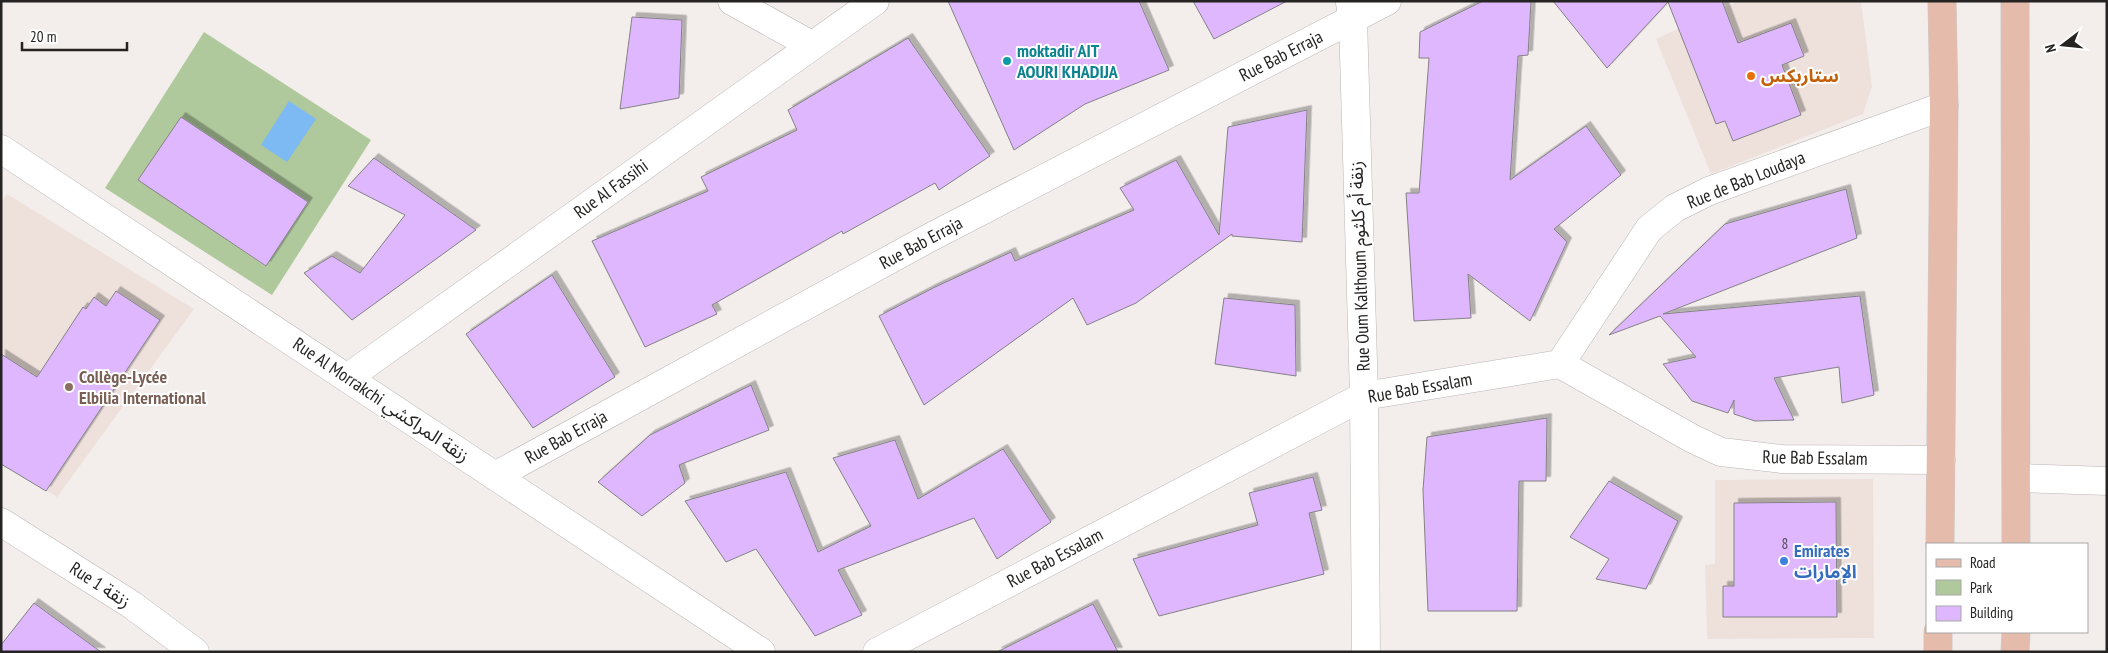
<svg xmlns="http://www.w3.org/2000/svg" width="2108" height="653" font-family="'PT Sans Narrow','Noto Sans Arabic',sans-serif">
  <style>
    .built { fill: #eee1dc }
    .green { fill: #afc99d; fill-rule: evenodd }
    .water { fill: #7db9f3 }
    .building { fill: #deb7fe; stroke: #848285; filter: url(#shadow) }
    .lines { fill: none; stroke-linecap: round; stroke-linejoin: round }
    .minor-casing { stroke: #bab6b4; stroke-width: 29 }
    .major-casing { stroke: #cbcaca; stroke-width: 29 }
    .minor { stroke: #fff; stroke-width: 28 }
    .major { stroke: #e5bbac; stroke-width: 28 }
    .culture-dot { fill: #0f9aa8; stroke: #fff; stroke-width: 2 }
    .food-dot { fill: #e8710a; stroke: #fff; stroke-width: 2 }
    .education-dot { fill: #8d6e63; stroke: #fff; stroke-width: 2 }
    .shop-dot { fill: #3f7fe0; stroke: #fff; stroke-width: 2 }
    .labels { text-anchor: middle; stroke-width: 4; stroke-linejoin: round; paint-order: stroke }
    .number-label { font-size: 15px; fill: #53495a }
    .culture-label { font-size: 18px; font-weight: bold; fill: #0d838f; stroke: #fff; text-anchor: start }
    .street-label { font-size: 18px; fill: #252423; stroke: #fff }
    .food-label { font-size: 18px; font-weight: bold; fill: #c56008; stroke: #fff; text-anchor: start }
    .education-label { font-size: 18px; font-weight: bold; fill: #785e54; stroke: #fff; text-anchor: start }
    .shop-label { font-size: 18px; font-weight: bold; fill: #366cbe; stroke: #fff; text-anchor: start }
  </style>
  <defs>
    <filter id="shadow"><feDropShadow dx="4.5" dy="-4.5" stdDeviation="0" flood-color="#0004"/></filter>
  </defs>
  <rect width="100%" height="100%" fill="#f3eeec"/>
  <path class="built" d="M1739,1h122l11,86 -9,27 -152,60 -55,-135z
    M7,194l187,115 -137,188 -56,-33v-262z
    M1873,479l1,159 -167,1 -2,-74 10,-1v-84z"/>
  <path class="green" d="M204,32l167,108 -99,155 -167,-107zM181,117l127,85 -43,64 -126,-86z"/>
  <path class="water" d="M289,101l27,18 -29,43 -26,-17z"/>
  <path class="building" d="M948,1h191l30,69 -84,34 -71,46z
    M1193,1h94l-73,38z
    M1483,1h48l-3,54 -10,1 -8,124 76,-54 35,49 -67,54 13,13 -37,79 -62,-47 3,44 -57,3 -8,-128h13l10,-135h-10l1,-26z
    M1553,1h169l16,42 53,-20 13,33 -22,9 19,50 -68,26 -8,-20 -9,3 -48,-122 -61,66z
    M632,17l50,3 -3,78 -59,11z
    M908,38l82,118 -51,34 -4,-7 -92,51 -1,-3 -130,74 5,9 -72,33 -53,-106 116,-50 -7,-14 96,-47 -9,-20z
    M1307,110l-5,132 -70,-6v-2l-96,69 -49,22 -14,-27 -149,107 -45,-89 56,-29 76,-35 4,9 119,-51 -14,-22 56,-28 43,75 9,-108z
    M181,117l127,85 -42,64 -128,-86z
    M374,158l102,72 -124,90 -48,-47 28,-17 28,17 45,-58 -57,-29z
    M1846,189l11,49 -194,76 197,-18 14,99 -32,8 -3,-36 -65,11 20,42 -39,1 -21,-7v-14l-6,13 -36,-12 -29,-37 33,-7 -36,-41 -51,19 116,-111z
    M552,275l63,102 -82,51 -67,-94z
    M116,291l44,29 -114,171 -45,-27v-110l36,23 46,-70 3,2 8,-12 12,9z
    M1224,298l71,7 1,71 -81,-12z
    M751,385l18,45 -90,35 6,18 -43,33 -44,-34 52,-47z
    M1547,418l-1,63h-27l-2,130h-89l-5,-121 4,-53z
    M895,440l23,59 85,-50 48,73 -54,37 -23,-41 -136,52 24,45 -47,21 -59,-87 -30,13 -41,-61 101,-29 32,80 53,-26 -38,-68z
    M1313,477l9,33 -13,3 15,61 -165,42 -26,-57 125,-34 -9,-32z
    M1609,481l69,40 -32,68 -50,-10 13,-20 -39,-22z
    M1836,502l1,115h-114v-31h11v-83z
    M34,603l67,49h-100v-7z
    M1093,604l25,48h-121z"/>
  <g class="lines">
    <defs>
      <path id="minor" d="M732,1l79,44
        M1350,3l3,16 11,377 2,256
        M1,149l760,503
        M1560,364l89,-135 26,-21 34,-17 235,-85
        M347,378l528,-377
        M495,476l434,-238 458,-237
        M2017,478l90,3
        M1,522l131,83 63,47
        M877,652l487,-256 196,-32 133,75 28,13 61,7 159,1"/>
      <path id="major" d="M2015,1l1,543
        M1940,544l4,-438 -2,-105
        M1938,652v-20
        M2015,652l1,-20"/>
    </defs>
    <use href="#minor" class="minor-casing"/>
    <use href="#major" class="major-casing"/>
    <use href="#minor" class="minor"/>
    <use href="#major" class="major"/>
  </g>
  <circle class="culture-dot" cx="1007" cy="61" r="5"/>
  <circle class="food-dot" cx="1751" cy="76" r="5"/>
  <circle class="education-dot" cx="69" cy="387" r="5"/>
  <circle class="shop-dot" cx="1784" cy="561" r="5"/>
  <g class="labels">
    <g class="number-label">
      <text x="1785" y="549">8</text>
    </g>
    <g class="culture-label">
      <text x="1017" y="57">moktadir AIT<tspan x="1017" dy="21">AOURI KHADIJA</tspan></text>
    </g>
    <g class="street-label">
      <text transform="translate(1281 56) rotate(-27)" y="6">Rue Bab Erraja</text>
      <text transform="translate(1746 180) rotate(-22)" y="6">Rue de Bab Loudaya</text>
      <text transform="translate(611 189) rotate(-36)" y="6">Rue Al Fassihi</text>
      <text transform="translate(921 243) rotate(-28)" y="6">Rue Bab Erraja</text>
      <text transform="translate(1360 266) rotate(-92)" y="6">Rue Oum Kalthoum زنقة أم كلثوم</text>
      <text transform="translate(1420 388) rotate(-10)" y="6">Rue Bab Essalam</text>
      <text transform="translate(381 400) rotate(34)" y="6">Rue Al Morrakchi زنقة المراكشي</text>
      <text transform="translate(566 437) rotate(-29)" y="6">Rue Bab Erraja</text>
      <text transform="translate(1815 458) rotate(1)" y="6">Rue Bab Essalam</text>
      <text transform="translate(1055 558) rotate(-28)" y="6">Rue Bab Essalam</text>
      <text transform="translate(100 585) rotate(33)" y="6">Rue 1 زنقة</text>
    </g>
    <g class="food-label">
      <text x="1761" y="82">ستاربكس</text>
    </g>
    <g class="education-label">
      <text x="79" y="383">Collège-Lycée<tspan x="79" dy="21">Elbilia International</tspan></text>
    </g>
    <g class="shop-label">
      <text x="1794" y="557">Emirates<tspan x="1794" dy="21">الإمارات</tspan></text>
    </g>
  </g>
  <rect width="2108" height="653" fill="none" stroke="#252423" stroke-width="5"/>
  <rect x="1926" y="543" width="162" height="90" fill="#ffffff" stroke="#a8a7a7"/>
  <rect x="1936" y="559" width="25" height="8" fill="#e5bbac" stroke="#a8a7a7"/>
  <text x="1970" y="568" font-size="15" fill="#252423">Road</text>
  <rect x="1936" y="580" width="25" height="15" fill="#afc99d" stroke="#a8a7a7"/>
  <text x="1970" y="593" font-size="15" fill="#252423">Park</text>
  <rect x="1936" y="606" width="25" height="15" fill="#deb7fe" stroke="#a8a7a7"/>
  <text x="1970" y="618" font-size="15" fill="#252423">Building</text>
  <g transform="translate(2063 45) rotate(254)" stroke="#ffffff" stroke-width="4" paint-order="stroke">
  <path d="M0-4L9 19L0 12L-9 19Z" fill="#252423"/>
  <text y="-8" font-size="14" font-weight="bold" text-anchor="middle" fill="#252423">N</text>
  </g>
  <path d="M22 42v8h105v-8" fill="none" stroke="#252423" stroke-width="2.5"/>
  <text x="30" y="42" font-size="15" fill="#252423" stroke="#ffffff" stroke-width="4" paint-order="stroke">20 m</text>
</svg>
